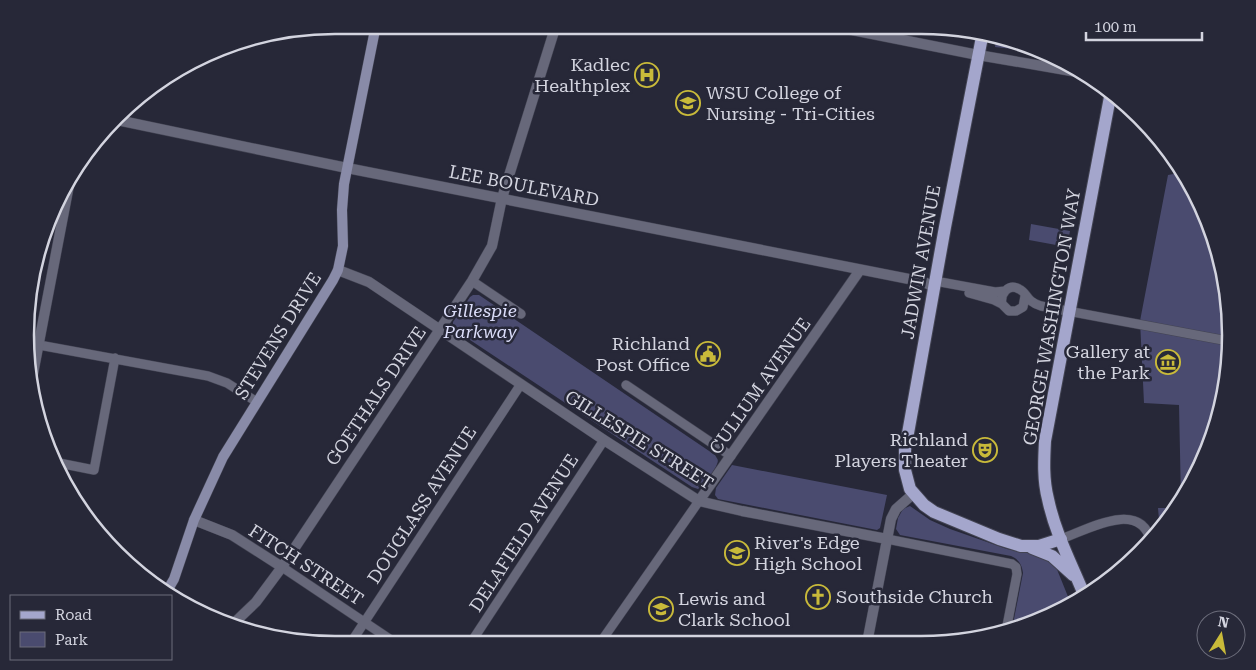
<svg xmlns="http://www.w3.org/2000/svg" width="1256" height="670" font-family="'Roboto Serif',serif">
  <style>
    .green { fill: #4a4b6f }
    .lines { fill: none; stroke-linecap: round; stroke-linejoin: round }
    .minor-casing { stroke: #434453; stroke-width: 10 }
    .tertiary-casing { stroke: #434453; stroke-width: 11 }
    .secondary-casing { stroke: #434453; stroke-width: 11 }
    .primary-casing { stroke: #434453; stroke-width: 14 }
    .minor { stroke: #67687a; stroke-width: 9 }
    .tertiary { stroke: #67687a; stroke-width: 10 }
    .secondary { stroke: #898ba8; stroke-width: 10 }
    .primary { stroke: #a4a6cc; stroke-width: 12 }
    .labels { text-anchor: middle; stroke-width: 5; stroke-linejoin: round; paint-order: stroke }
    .poi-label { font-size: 18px; fill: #d3d4df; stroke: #272838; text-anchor: end }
    .street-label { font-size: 18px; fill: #d3d4df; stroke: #272838 }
    .park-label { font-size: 18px; font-style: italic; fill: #dbddf9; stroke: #272838 }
    .rim { fill: none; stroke: #d3d4df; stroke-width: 2.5 }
  </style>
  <rect width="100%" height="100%" fill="#272838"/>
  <path class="green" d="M994,40l64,17 3,2h-10l-38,-10 -18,-2 1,-6z
    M1179,173l36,63 15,120 -31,116 -18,28 -2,-95 -35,-2 -4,-82 28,-146z
    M1031,224l39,7 -3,16 -38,-7z
    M473,295h6l236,160c2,4 4,4 2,9 -2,6 -14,22 -19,25l-6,-2 -237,-157 -2,-4v-4l17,-25z
    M732,465l155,30 -7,33 -3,2 -159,-31 -3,-4 1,-7z
    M910,506l20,14 20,9 57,20 20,4h13l14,9 17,42 -32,18 -27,7 11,-56c-1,-9 -5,-14 -12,-17l-111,-21 -4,-6 2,-11 5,-9z
    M1158,508h17l-15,23z"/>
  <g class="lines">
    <defs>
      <path id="minor" d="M472,281l49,33
        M935,281l60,11 10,-1
        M969,293l25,7 8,4
        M1025,296l-2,11 -7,4h-7l-7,-7c-2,-10 6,-21 17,-15 9,4 6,12 22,17l187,35
        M39,345l169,31 19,7 30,19
        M626,385l105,71
        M54,462l40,8 21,-112
        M887,539l125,25 4,3 1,7 -11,57
        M1061,539c26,-9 80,-41 90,3
        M282,567l115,77
        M600,643l99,-142
        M350,644l171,-260
        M470,644l134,-204"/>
      <path id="tertiary" d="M832,26l146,29 99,17
        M117,120l230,48 577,114 10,5
        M338,270l31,12 235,158 95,61 43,10 145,28
        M32,379l38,-199
        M699,501l161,-231
        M194,520l38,15 50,32
        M234,623l22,-21 26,-35 190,-286 20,-35 10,-48 54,-173
        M867,643l24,-124 5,-10 17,-15"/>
      <path id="secondary" d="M167,591l7,-12 20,-59 29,-63 110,-177 5,-10 5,-24 -1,-36 2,-26 32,-159"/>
      <path id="primary" d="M982,37l-37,190 -40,223v20l5,19 14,16 10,7 65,27 22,7h18l22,-7
        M1032,548l20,8 21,19
        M1085,597c-13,-32 -30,-64 -37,-98 -5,-19 -4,-39 -3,-58l65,-344"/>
    </defs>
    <use href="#minor" class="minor-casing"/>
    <use href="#tertiary" class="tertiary-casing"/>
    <use href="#secondary" class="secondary-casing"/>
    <use href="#primary" class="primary-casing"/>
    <use href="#minor" class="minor"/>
    <use href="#tertiary" class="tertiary"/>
    <use href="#secondary" class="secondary"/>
    <use href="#primary" class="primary"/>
  </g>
  <defs>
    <symbol id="hospital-ring" viewBox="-11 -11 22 22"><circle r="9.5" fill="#272838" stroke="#c9ba3a" stroke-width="1.5"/><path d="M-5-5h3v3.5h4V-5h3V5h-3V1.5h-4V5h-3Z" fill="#c9ba3a"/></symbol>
    <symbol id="university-ring" viewBox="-11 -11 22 22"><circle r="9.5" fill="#272838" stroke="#c9ba3a" stroke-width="1.5"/><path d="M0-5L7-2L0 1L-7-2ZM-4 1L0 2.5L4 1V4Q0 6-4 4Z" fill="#c9ba3a"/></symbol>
    <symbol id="civic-ring" viewBox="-11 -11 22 22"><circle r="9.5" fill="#272838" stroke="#c9ba3a" stroke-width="1.5"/><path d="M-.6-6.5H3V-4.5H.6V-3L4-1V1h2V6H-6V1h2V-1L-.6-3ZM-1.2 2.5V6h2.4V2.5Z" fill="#c9ba3a"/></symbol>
    <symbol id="museum-ring" viewBox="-11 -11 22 22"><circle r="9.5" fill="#272838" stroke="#c9ba3a" stroke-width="1.5"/><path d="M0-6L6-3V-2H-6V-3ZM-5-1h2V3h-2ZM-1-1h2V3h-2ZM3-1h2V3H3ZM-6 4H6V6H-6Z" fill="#c9ba3a"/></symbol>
    <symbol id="theatre-ring" viewBox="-11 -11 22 22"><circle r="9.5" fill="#272838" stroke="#c9ba3a" stroke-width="1.5"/><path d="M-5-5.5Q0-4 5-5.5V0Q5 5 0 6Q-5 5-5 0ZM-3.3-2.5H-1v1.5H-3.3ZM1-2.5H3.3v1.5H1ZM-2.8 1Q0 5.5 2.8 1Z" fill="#c9ba3a"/></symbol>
    <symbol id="school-ring" viewBox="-11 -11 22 22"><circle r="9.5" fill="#272838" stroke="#c9ba3a" stroke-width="1.5"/><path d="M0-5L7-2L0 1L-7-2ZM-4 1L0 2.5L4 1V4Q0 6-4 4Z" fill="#c9ba3a"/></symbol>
    <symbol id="church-ring" viewBox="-11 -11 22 22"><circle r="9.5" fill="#272838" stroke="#c9ba3a" stroke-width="1.5"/><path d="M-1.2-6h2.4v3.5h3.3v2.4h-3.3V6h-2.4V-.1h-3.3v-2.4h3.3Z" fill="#c9ba3a"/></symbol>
  </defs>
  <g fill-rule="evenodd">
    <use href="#hospital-ring" x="633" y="61" width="28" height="28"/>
    <use href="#university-ring" x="674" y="89" width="28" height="28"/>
    <use href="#civic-ring" x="694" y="340" width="28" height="28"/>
    <use href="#museum-ring" x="1154" y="348" width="28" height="28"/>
    <use href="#theatre-ring" x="971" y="436" width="28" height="28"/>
    <use href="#school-ring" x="723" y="539" width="28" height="28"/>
    <use href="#church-ring" x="804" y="583" width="28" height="28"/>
    <use href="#school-ring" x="647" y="595" width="28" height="28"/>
  </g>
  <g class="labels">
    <g class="poi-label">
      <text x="630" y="71">Kadlec<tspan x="630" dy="21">Healthplex</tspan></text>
      <text x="706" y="99" text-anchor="start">WSU College of<tspan x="706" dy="21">Nursing - Tri-Cities</tspan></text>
      <text x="690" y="350">Richland<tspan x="690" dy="21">Post Office</tspan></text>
      <text x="1150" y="358">Gallery at<tspan x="1150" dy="21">the Park</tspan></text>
      <text x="968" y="446">Richland<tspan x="968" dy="21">Players Theater</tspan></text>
      <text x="754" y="549" text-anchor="start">River's Edge<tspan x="754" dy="21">High School</tspan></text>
      <text x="836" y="603" text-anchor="start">Southside Church</text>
      <text x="678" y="605" text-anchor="start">Lewis and<tspan x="678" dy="21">Clark School</tspan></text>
    </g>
    <g class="street-label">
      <text transform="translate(524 186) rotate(11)" y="6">LEE BOULEVARD</text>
      <text transform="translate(921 262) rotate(-80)" y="6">JADWIN AVENUE</text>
      <text transform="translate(1052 317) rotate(-80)" y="6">GEORGE WASHINGTON WAY</text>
      <text transform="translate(278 336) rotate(-58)" y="6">STEVENS DRIVE</text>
      <text transform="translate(760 386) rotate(-55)" y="6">CULLUM AVENUE</text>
      <text transform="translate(376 396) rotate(-56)" y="6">GOETHALS DRIVE</text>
      <text transform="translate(639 440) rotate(32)" y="6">GILLESPIE STREET</text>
      <text transform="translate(422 505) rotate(-57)" y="6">DOUGLASS AVENUE</text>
      <text transform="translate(524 533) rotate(-57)" y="6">DELAFIELD AVENUE</text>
      <text transform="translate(306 565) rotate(33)" y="6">FITCH STREET</text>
    </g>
    <g class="park-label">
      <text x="480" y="317">Gillespie<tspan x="480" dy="21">Parkway</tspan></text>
    </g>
  </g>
  <path d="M0 0H1256V670H0ZM335 34H921A301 301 0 0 1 1222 335V335A301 301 0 0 1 921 636H335A301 301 0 0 1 34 335V335A301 301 0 0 1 335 34Z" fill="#272838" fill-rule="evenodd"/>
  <path class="rim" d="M335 34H921A301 301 0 0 1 1222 335V335A301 301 0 0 1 921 636H335A301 301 0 0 1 34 335V335A301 301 0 0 1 335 34Z"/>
  <rect x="10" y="595" width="162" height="65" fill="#272838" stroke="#6c6d7b"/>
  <rect x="20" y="611" width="25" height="8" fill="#a4a6cc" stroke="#6c6d7b"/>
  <text x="55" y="620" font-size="15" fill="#d3d4df">Road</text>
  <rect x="20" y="632" width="25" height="15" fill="#4a4b6f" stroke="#6c6d7b"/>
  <text x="55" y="645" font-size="15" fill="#d3d4df">Park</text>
  <g transform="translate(1221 635) rotate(11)"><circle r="24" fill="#272838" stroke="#6c6d7b"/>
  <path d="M0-4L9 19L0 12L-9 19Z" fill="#c9ba3a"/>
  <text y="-8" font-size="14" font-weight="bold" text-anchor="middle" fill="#d3d4df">N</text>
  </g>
  <path d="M1086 32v8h116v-8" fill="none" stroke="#d3d4df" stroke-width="2.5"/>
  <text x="1094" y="32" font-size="15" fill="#d3d4df" stroke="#272838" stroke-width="4" paint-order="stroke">100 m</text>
</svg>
